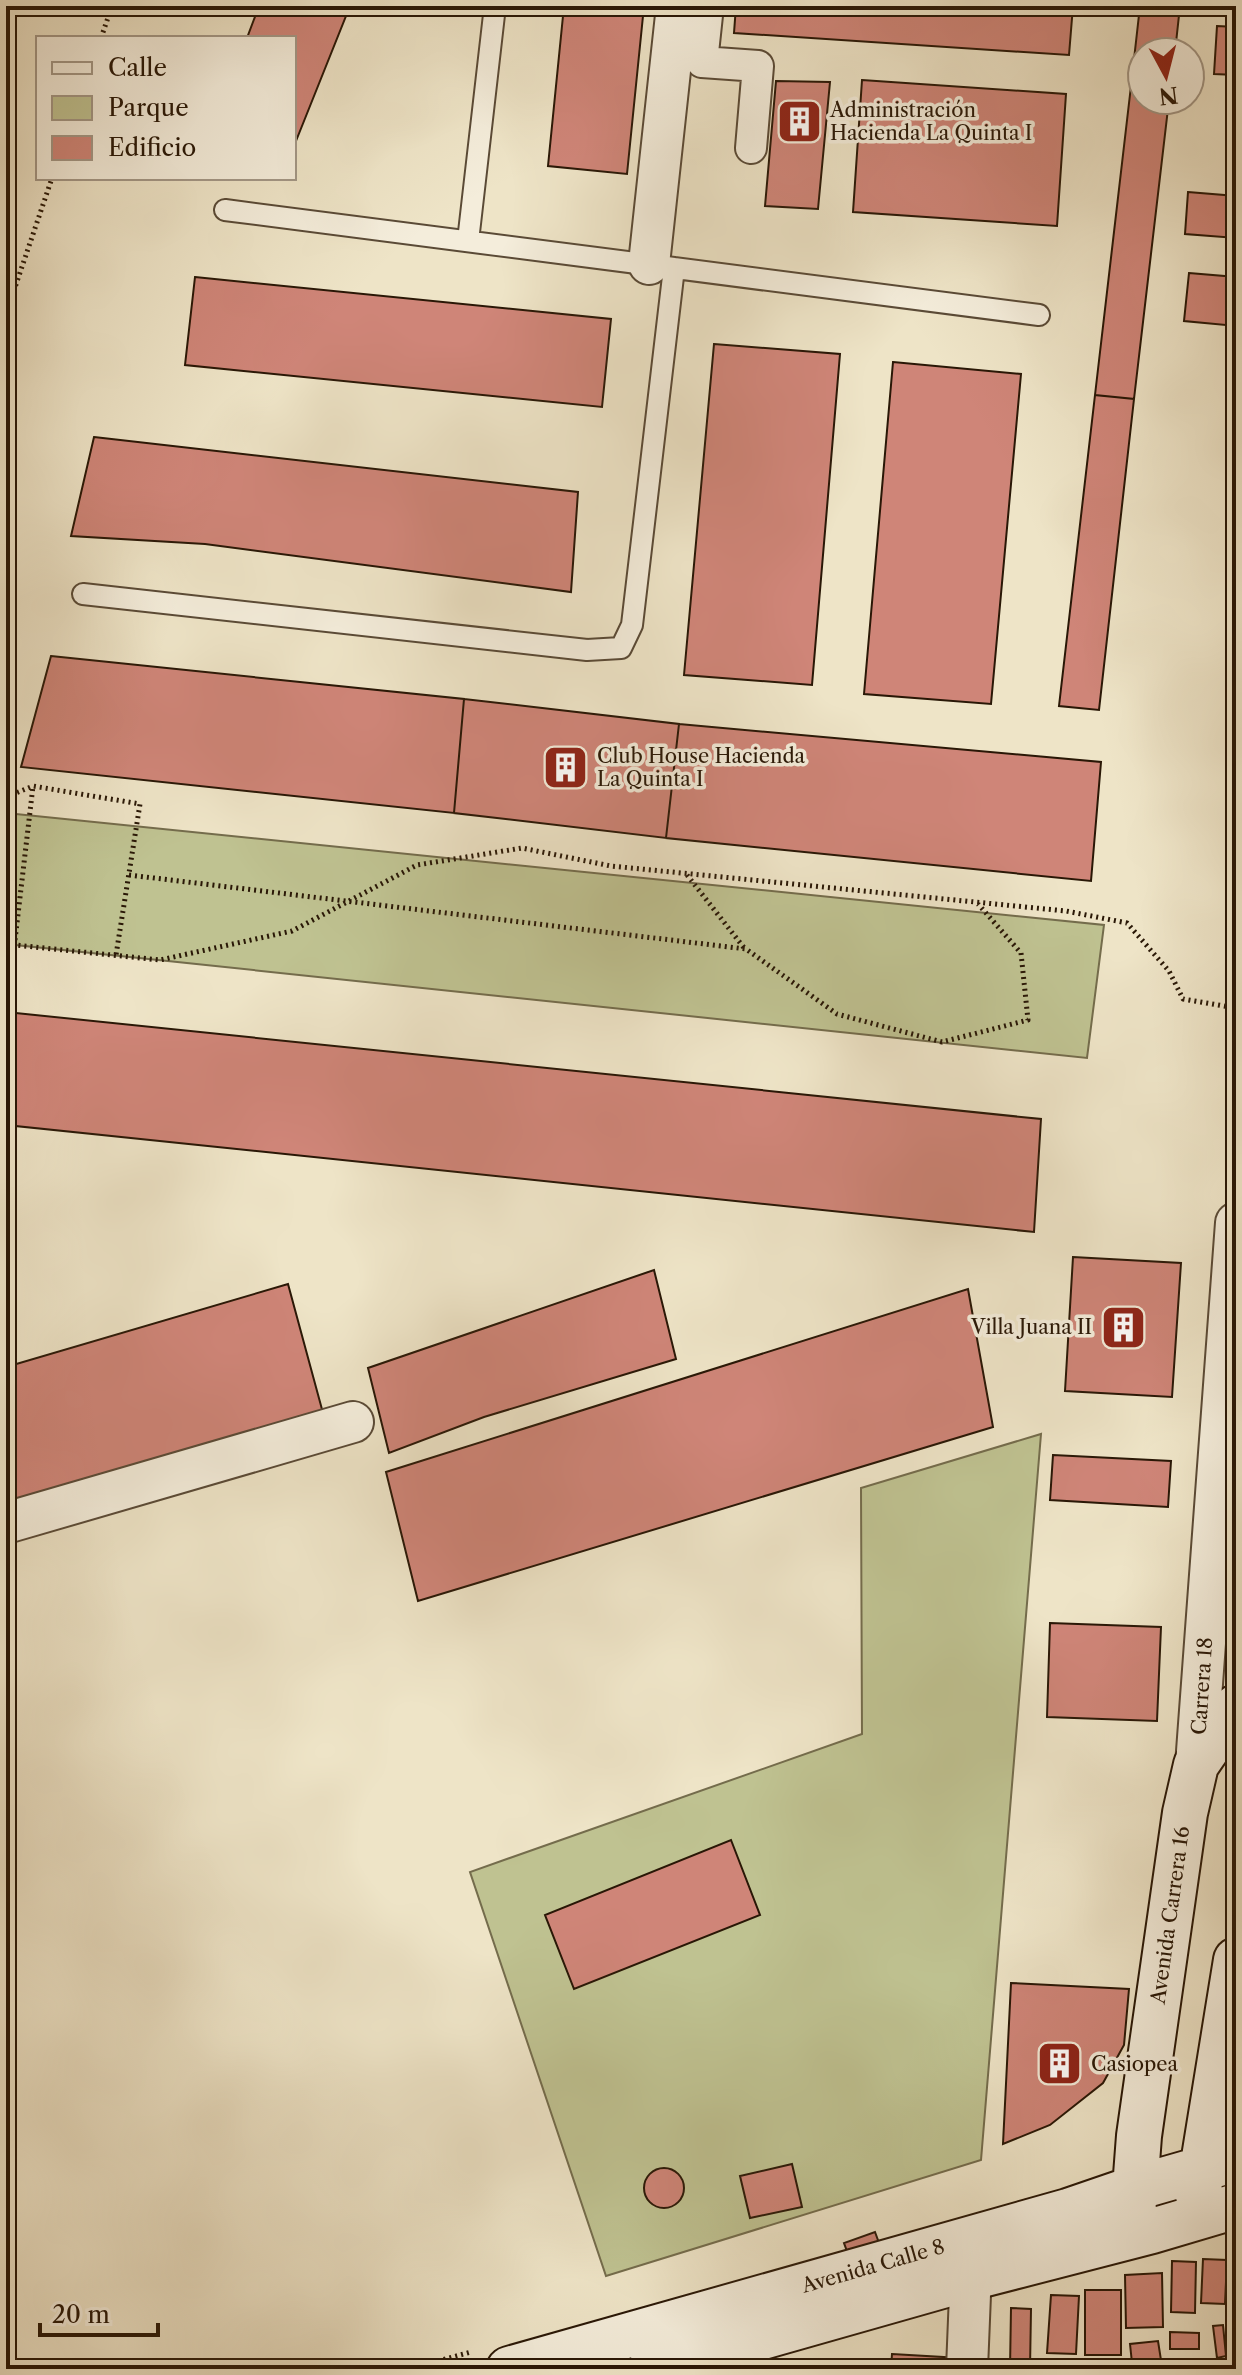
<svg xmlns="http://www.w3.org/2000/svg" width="1242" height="2375" font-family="'Libre Caslon Text',serif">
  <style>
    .green { fill: #bfc291; stroke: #746c4c; stroke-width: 2 }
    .building { fill: #cf8578; stroke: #291706; stroke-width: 2 }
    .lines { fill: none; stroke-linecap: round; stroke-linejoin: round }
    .service-casing { stroke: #5a4a36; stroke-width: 24 }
    .pedestrian-casing { stroke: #5a4a36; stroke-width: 34 }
    .minor-casing { stroke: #5a4a36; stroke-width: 44 }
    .secondary-casing { stroke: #291706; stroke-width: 48 }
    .path { stroke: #291706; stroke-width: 5; stroke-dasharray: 2 4; stroke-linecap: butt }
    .service { stroke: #f4eddb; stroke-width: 20 }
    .pedestrian { stroke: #f4eddb; stroke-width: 30 }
    .minor { stroke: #f4eddb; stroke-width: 40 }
    .secondary { stroke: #f4eddb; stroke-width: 44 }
    .labels { text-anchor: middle; stroke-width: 7; stroke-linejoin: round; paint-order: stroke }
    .poi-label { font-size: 20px; fill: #291706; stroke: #f4eddb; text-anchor: start }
    .street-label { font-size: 20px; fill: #291706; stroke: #f4eddb }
  </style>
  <rect width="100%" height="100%" fill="#eee4c7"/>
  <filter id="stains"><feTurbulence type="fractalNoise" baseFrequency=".0025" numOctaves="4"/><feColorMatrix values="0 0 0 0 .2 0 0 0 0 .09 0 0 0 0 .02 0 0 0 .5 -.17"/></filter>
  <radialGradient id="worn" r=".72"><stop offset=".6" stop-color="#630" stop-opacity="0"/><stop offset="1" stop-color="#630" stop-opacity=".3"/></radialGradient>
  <path class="green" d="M6,813l1098,112 -17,133 -1081,-114z
    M1041,1434l-60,726 -375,116 -136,-404 392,-138 -1,-246z"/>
  <path class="building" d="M259,6h91l-56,140v-108h-47z
    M564,6h80l-17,168 -79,-8z
    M736,6h337l-4,49 -335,-22z
    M1140,6h40l-5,46h-33v35l-11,-1z
    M1217,26l19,1v48l-22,-1z
    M862,80l204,14 -9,132 -204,-14z
    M776,81l54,1 -12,127 -53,-3z
    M1131,86l11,1v13h27l-35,299 -39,-4z
    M1188,192l48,4v42l-51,-4z
    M1189,273l47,4v49l-52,-5z
    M195,277l416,42 -9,88 -417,-42z
    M714,344l126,10 -28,331 -128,-10z
    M893,362l128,12 -30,330 -127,-10z
    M1095,395l39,4 -35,311 -40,-4z
    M94,437l484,55 -7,100 -366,-48 -134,-8z
    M51,656l413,43 -10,114 -433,-46z
    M464,699l215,25 -13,114 -212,-25z
    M679,724l422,38 -10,119 -425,-43z
    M6,1012l1035,107 -7,113 -1028,-107z
    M1073,1257l108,6 -9,134 -107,-6z
    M654,1270l22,89 -192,58 -95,36 -21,-85z
    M288,1284l35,129 -317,92v-138z
    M968,1289l25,138 -575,174 -32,-129z
    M1053,1455l118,6 -3,46 -118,-7z
    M1050,1623l111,4 -4,94 -110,-4z
    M731,1840l29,75 -186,74 -29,-74z
    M1011,1983l118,6 -5,56 -21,38 -53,42 -47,19z
    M792,2164l10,43 -52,11 -10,-42z
    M644 2188a20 20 0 1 1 40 0a20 20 0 1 1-40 0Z
    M875,2232l4,11 -31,11 -4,-11z
    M1234,2245h2v61l-3,-1z
    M1203,2259l24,1 -2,44 -24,-1z
    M1172,2261l24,1 -1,51 -24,-1z
    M1162,2273l1,54 -37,1 -1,-53z
    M1085,2290h36v65h-36z
    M1051,2295l28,1 -3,58 -29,-1z
    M1011,2308l20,1 -1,60h-20z
    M1223,2325l3,31 -9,2 -4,-32z
    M1236,2329v30l-3,1 -4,-30z
    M1170,2332l29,1v16h-29z
    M1158,2341l3,19 -29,3 -2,-19z
    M892,2354l68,4 -1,11h-68z
    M1123,2361v8h-17l-1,-7z
    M1074,2364v5h-33v-4z
    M1236,2365v4h-16v-3z
    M822,2366l39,2v1h-40z"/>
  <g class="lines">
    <defs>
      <path id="service" d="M225,210l814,105
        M468,241l27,-235
        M83,594l504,56 34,-2 11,-23 42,-357"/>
      <path id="pedestrian" d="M708,6l-6,56 56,4 -7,82"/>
      <path id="minor" d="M649,264l28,-258
        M6,1523l347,-101
        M1196,1765l40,-542
        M967,2369l5,-124"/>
      <path id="secondary" d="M1198,2195l38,-235
        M1133,2215l6,-79 46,-323 11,-48 40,-58
        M509,2369l559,-158 67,-23 101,-29
        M650,2369l320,-91 182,-47 84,-25"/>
    </defs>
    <use href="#service" class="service-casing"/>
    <use href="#pedestrian" class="pedestrian-casing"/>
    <use href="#minor" class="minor-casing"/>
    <use href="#secondary" class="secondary-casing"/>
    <path class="path" d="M101,38l11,-32
      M6,314l46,-136
      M6,797l27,-11 107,18 -24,151
      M129,875l617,74 91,65 105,28 86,-22 -7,-67 -43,-49
      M687,875l58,74
      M6,920l9,25 145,15 132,-29 125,-66 105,-17 89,18 455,45 61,12 42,48 14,28 53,9
      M15,940l18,-154
      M409,2369l62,-17"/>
    <use href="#service" class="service"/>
    <use href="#pedestrian" class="pedestrian"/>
    <use href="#minor" class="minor"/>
    <use href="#secondary" class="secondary"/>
  </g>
  <defs>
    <symbol id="building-square" viewBox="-11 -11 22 22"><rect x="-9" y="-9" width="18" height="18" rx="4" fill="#8f2418" stroke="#f4eddb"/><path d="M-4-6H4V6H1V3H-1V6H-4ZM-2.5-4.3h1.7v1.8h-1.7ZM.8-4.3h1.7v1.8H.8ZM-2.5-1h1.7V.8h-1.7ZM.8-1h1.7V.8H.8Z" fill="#fff"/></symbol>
  </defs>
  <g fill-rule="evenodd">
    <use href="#building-square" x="774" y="96" width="51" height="51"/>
    <use href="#building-square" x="540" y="742" width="51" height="51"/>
    <use href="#building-square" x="1098" y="1302" width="51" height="51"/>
    <use href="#building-square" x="1034" y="2038" width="51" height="51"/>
  </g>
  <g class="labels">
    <g class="poi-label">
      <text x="830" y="117">Administración<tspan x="830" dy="23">Hacienda La Quinta I</tspan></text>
      <text x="597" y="763">Club House Hacienda<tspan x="597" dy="23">La Quinta I</tspan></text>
      <text x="1092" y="1334" text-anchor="end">Villa Juana II</text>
      <text x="1091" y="2071">Casiopea</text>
    </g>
    <g class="street-label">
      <text transform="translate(1202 1686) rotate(-86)" y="7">Carrera 18</text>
      <text transform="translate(1170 1915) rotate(-82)" y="7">Avenida Carrera 16</text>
      <text transform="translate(873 2266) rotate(-16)" y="7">Avenida Calle 8</text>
    </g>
  </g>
  <rect width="1242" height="2375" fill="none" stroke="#eee4c7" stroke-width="32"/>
  <rect x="8" y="8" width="1226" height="2359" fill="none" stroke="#291706" stroke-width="4"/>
  <rect x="16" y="16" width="1210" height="2343" fill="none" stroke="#291706" stroke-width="2"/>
  <rect x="36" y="36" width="260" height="144" fill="#f4eddb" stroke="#a39786" stroke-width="2"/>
  <rect x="52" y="62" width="40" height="12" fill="#f4eddb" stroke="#a39786" stroke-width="2"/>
  <text x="108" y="76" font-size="24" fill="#291706">Calle</text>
  <rect x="52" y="96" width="40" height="24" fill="#bfc291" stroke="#a39786" stroke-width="2"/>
  <text x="108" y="116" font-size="24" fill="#291706">Parque</text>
  <rect x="52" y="136" width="40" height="24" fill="#cf8578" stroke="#a39786" stroke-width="2"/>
  <text x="108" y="156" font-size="24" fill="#291706">Edificio</text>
  <g transform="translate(1166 76) rotate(173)"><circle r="38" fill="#f4eddb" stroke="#a39786" stroke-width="2"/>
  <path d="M0-6L14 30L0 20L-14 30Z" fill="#8f2418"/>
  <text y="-12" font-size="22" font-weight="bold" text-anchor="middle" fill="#291706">N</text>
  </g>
  <path d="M40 2323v12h118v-12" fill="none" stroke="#291706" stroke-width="4"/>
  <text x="52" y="2323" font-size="24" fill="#291706" stroke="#f4eddb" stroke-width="6" paint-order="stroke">20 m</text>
  <rect width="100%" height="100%" filter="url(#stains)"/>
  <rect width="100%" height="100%" fill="url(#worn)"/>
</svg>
